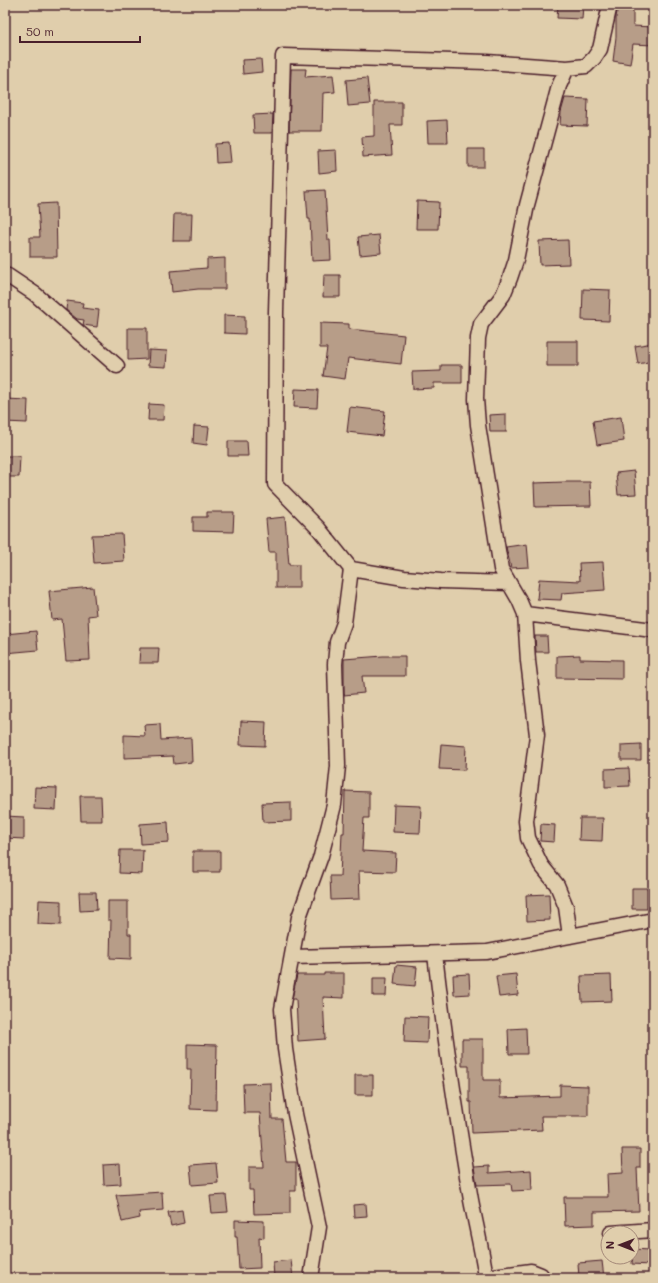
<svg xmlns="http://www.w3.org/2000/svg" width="658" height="1283" font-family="Mali,sans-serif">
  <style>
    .building { fill: #b79d88; stroke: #4a1f2b }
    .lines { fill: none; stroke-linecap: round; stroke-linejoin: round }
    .street-casing { stroke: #4a1f2b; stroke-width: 17 }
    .street { stroke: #e0ceac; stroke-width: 14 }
  </style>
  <rect width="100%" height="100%" fill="#e0ceac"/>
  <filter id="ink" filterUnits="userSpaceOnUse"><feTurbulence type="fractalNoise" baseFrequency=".025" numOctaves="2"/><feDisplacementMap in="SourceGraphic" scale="8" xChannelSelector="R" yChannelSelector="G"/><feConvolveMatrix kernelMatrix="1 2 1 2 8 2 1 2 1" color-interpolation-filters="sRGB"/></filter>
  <g filter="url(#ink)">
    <path class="building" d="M558,5h25l-1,14 -25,-1z
      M618,8h15v18l20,1v18l-20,-1 -3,20 -17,-3 3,-24v-21z
      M261,59l1,13 -19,2 -1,-14z
      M291,69h15l-1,8 28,-2 2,17 -12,1 -1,38h-33z
      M367,78l3,26 -22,2 -2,-26z
      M565,98l23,1 -1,27 -27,-1 1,-13z
      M374,102h28v23h-12l2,30 -29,2 -1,-20 12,-1z
      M273,114l-1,19h-18l-1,-18z
      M447,120l1,23h-20l-1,-22z
      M229,143l2,19 -15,1 -1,-19z
      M468,149h16v18h-16z
      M336,150l1,21 -18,2 -1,-22z
      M325,190l3,50h2l1,20 -19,1 -2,-42h-2l-2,-28z
      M417,201l22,1 -1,27h-22z
      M56,203l1,54h-27v-20h10l-2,-33z
      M174,214h18l-1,27h-18z
      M379,235l2,18 -21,2 -2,-18z
      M568,240l1,24 -29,1 -1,-24z
      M225,258v31h-27l-26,3 -2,-21 37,-3v-9z
      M324,275h16v22h-17z
      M583,289l27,1 -1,31 -27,-1z
      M67,301l16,2 -1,5 17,2 -2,17 -14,-2 1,-5 -7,-1 -11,-9z
      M224,315l21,1v18l-21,-1z
      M320,323l29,1v5l55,6 -3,29 -53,-6 -3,21 -22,-3 4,-28h-7z
      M128,328h19v31l-19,1z
      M547,341h31v25h-31z
      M653,343v18l-15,3 -3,-18z
      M149,350l18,1 -1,16 -18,-1z
      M441,365h21v18h-28v5l-21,1 -1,-17 29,-1z
      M295,389l23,1 -1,18 -23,-1z
      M5,399l23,1 -1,23 -22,-1z
      M149,404l15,1 -1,15h-15z
      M350,407l35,4 -3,25 -35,-4z
      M506,414v18h-16l-1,-17z
      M621,417l3,24 -27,4 -4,-24z
      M194,426l15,1 -2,18 -14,-2z
      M228,441h19l1,15h-20z
      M5,456h15l-1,21h-14z
      M634,471l2,23 -18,1 -2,-22z
      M565,482h25l1,24 -56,1 -1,-24z
      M207,512h27l-1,20 -40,-1v-14h14z
      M285,517l4,48h10v23h-23v-36h-7l-3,-33z
      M122,534l2,27 -30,2 -2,-28z
      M527,544l2,23 -18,1 -5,-21z
      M603,562l2,28 -43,3 -1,7 -24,-1 2,-20 41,2 -1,-18z
      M93,587l3,28 -8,1 2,44 -24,1 -4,-42 -10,1 -3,-29z
      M36,631l2,19 -33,3v-19z
      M535,636h12l1,16h-12z
      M140,648h19l-1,15h-19z
      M580,655v4l42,1v19l-65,-1v-22z
      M383,656h22v20h-43l2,17 -20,2v-36z
      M241,721l25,1 -1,24 -25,-1z
      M160,724l1,16 30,-2 1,24 -18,2 -1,-8 -49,2v-23l21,1 -1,-11z
      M441,744l25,2 -1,24 -26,-1z
      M641,744v16h-20v-15z
      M629,768l1,18 -25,1v-18z
      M35,787l22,1 -1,22 -22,-1z
      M345,791l24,1v26h-5l-2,33 34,2 -1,19 -36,-1 1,28 -29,1 -1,-24h10l2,-43h2z
      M80,796h21l1,25h-21z
      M291,802v19l-28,1 -1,-19z
      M394,805l27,1 -1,27 -27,-1z
      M5,816l19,1v22l-19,-1z
      M580,818h23l-1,23 -23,-1z
      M168,822l1,20 -28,2 -1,-20z
      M541,824l14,1 -1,17 -14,-1z
      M120,850h23l-1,24 -23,-1z
      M193,851h27v21h-27z
      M632,888h15v21h-15z
      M79,892h17l1,18 -17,1z
      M549,894l1,26 -23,1 -1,-26z
      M39,900l22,1v24l-23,-1z
      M108,901h20v33h3v25l-21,-1 1,-38h-3z
      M396,965l21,2 -2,19 -21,-2z
      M324,973h20v25l-21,-1 2,42 -27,2 -2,-42h-4l5,-24h27z
      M469,974l1,20 -16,1 -1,-20z
      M516,974l2,21 -19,2 -3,-21z
      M611,975l1,26 -30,1 -1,-26z
      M373,978h14l-1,18h-13z
      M405,1016l23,1 -1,26 -23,-1z
      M526,1028l1,26h-18l-1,-25z
      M462,1039h21v41h17v18l60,-2v-11l28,1v30h-47l1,14 -70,3 -1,-31h-2v-36h-7z
      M187,1044l30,1 -1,65 -26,-1 1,-40h-4z
      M355,1075h18v20h-18z
      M271,1083l1,36h10l4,43h10v29h-6v22l-36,1 -1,-24h-4v-23h15l-4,-54h-16l-1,-29z
      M622,1149h18v19h-3l2,43 -45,1v13l-29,1 -1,-29h44l-1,-23 16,-1z
      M216,1163l2,20 -26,2 -2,-20z
      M120,1164l1,20 -17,1 -1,-20z
      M489,1166v7l42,-3 1,20 -20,1 -1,-7 -34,1 -3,-18z
      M162,1192l1,18 -24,2 1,6 -18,4 -6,-27z
      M226,1195l2,17 -16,1 -2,-17z
      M366,1204l1,12 -13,1 -1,-12z
      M182,1210l2,13 -13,3 -3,-14z
      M235,1220l29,1v17l-5,-1 1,31 -21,1 -2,-32h-2z
      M633,1249l17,1 -1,15 -17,-1z
      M291,1260l2,18h-19l-1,-16z
      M602,1261l2,17h-25l-1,-15z"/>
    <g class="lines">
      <defs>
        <path id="street" d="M567,68l-8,18 -32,119 -11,55 -6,18 -7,17 -22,29 -3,14 -2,61 2,26 23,144 18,31 6,14 128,16
          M5,275l3,1 27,18 82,72
          M351,569l53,9 37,3 68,2
          M525,614l3,47 9,74 -11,86 2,17 13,27 16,20 9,22 4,29
          M435,954c9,82 22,164 36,246 5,26 11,51 15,77l45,-6 10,4 2,3
          M292,957l195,-5 166,-32
          M611,1233l42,-3
          M311,1278l8,-51 -24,-113 -10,-65 -3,-40 17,-92 22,-61 13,-51 4,-39 -3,-102 2,-22 7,-19 7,-54 -32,-40 -44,-45 1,-172 7,-256 204,6 80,6 19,-2 8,-8 6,-9 10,-44"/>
      </defs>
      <use href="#street" class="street-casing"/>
      <use href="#street" class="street"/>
    </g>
  </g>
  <rect width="658" height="1283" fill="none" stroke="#e0ceac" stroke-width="20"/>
  <rect x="10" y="10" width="638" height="1263" fill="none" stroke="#4a1f2b" stroke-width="1.5" filter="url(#ink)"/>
  <g transform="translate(620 1245) rotate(270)"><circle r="19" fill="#e0ceac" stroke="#a48878"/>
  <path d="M0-3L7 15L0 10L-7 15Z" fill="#4a1f2b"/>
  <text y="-6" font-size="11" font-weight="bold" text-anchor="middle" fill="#4a1f2b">N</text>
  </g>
  <path d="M20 36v6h120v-6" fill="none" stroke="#4a1f2b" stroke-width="2"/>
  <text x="26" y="36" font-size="12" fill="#4a1f2b" stroke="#e0ceac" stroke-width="3" paint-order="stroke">50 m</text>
</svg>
